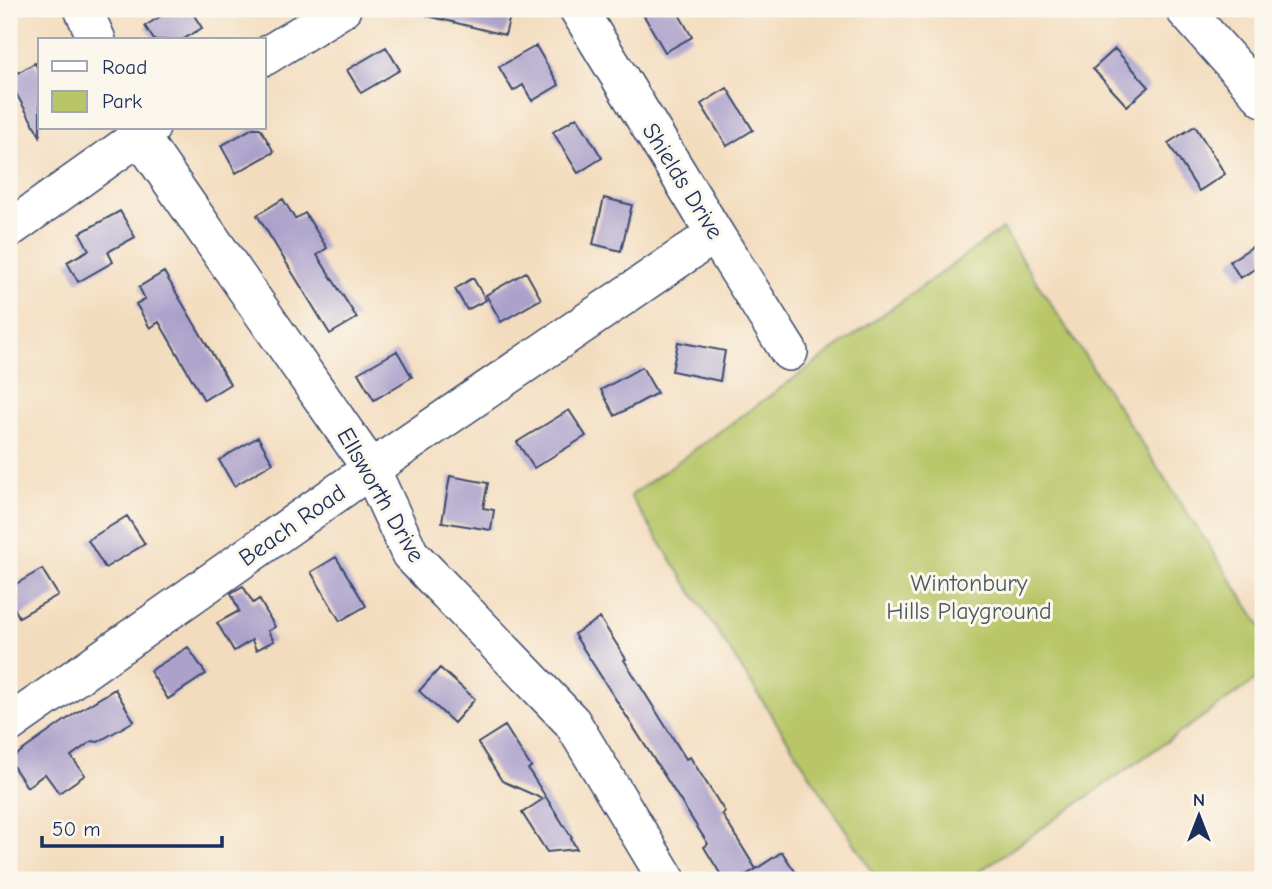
<svg xmlns="http://www.w3.org/2000/svg" width="1272" height="889" font-family="'Comic Neue',sans-serif">
  <style>
    .green { fill: #b8c668; stroke: #6a7a63; stroke-width: 2 }
    .building { fill: #aba1cb }
    .lines { fill: none; stroke-linecap: round; stroke-linejoin: round }
    .minor-casing { stroke: #3b496c; stroke-width: 40 }
    .minor { stroke: #fff; stroke-width: 37 }
    .labels { text-anchor: middle; stroke-width: 6; stroke-linejoin: round; paint-order: stroke }
    .street-label { font-size: 24px; fill: #1b2f5e; stroke: #fbf7ec }
    .park-label { font-size: 24px; fill: #4a5c61; stroke: #fbf7ec }
  </style>
  <rect width="100%" height="100%" fill="#fbf7ec"/>
  <filter id="ink" filterUnits="userSpaceOnUse"><feTurbulence type="fractalNoise" baseFrequency=".0143" numOctaves="2"/><feDisplacementMap in="SourceGraphic" scale="14" xChannelSelector="R" yChannelSelector="G"/><feConvolveMatrix kernelMatrix="1 2 1 2 8 2 1 2 1" color-interpolation-filters="sRGB"/></filter>
  <filter id="wash" filterUnits="userSpaceOnUse"><feTurbulence type="fractalNoise" baseFrequency=".00686" numOctaves="4" result="noise"/><feDisplacementMap in="SourceGraphic" scale="28" xChannelSelector="R" yChannelSelector="G"/><feGaussianBlur stdDeviation="1.57" result="paint"/><feColorMatrix in="noise" values="0 0 0 0 0 0 0 0 0 0 0 0 0 0 0 0 0 1.4 0 .05"/><feComposite in="paint" operator="in"/></filter>
  <g filter="url(#wash)">
    <rect width="100%" height="100%" fill="#f3dcbd"/>
    <path class="green" d="M1002,229l261,400v46l-296,205h-89l-248,-384z"/>
    <g id="blocks">
      <path class="building" d="M172,9h18l12,19 -20,12h-28l-9,-14z
        M429,9h83l-7,26 -77,-19z
        M640,9h36l16,28 -27,15z
        M536,46l23,39 -27,16 -9,-16 -10,6 -14,-24z
        M386,47l14,23 -39,23 -14,-23z
        M1115,49l34,38 -22,19 -34,-37z
        M35,63l5,10v63l-31,-55v-3z
        M727,88l26,42 -26,16 -26,-42z
        M577,117l25,41 -24,15 -25,-41z
        M1195,126l30,48 -26,17 -31,-48z
        M253,128h7l14,24 -38,21 -15,-27z
        M604,198l28,7 -11,46 -28,-7z
        M283,199l12,20 10,-6 22,35 -10,7 40,63 -27,16 -73,-119z
        M120,211l15,26 -27,15 5,10 -35,20 -11,-20 22,-12 -9,-17z
        M1263,240v24l-23,14 -10,-17z
        M164,272l66,112 -26,16 -45,-78 -9,6 -14,-24 9,-5 -6,-12z
        M526,272l15,27 -40,23 -15,-27z
        M473,278l13,22 -19,10 -12,-21z
        M678,342l47,9 -5,30 -48,-10z
        M397,351l15,26 -38,23 -16,-27z
        M642,367l15,26 -42,23 -14,-26z
        M569,410l17,26 -52,32 -17,-26z
        M258,437l15,26 -39,23 -15,-26z
        M450,476l38,7 -5,25 11,2 -3,20 -49,-8z
        M127,516l18,28 -40,24 -17,-28z
        M336,557l30,49 -26,15 -29,-49z
        M42,569l16,26 -39,22 -10,-19v-10z
        M243,586l10,17 6,-4 16,28 -7,4 6,10 -18,9 -4,-10 -18,11 -17,-28 22,-12 -8,-18z
        M600,618l26,41 -2,1 62,99 4,-2 35,55 -3,2 34,55 26,-17 14,21 -11,7h-46l17,-11 -19,11h-13l-20,-33 4,-3 -134,-210z
        M188,647l18,27 -38,25 -18,-28z
        M440,668l35,31 -21,24 -35,-32z
        M115,689l19,32 -36,21 -6,-1 -21,15 14,19 -26,18 -14,-19 -18,13 -18,-27 68,-48z
        M505,726l26,41 -3,2 44,69 -1,1 6,10 -30,3 -25,-39 21,-14 -41,-18 -24,-38z"/>
    </g>
  </g>
  <g filter="url(#ink)">
    <use href="#blocks" fill-opacity="0" stroke="#3b496c" stroke-width="2"/>
    <g class="lines">
      <defs>
        <path id="minor" d="M83,9l14,31
          M578,9l137,225 74,118
          M1184,9l79,89
          M264,57l78,-48
          M135,128l4,7 232,334 39,85 162,168 95,158
          M9,229l142,-101
          M9,724l362,-255 344,-235"/>
      </defs>
      <use href="#minor" class="minor-casing"/>
      <use href="#minor" class="minor"/>
    </g>
  </g>
  <g class="labels">
    <g class="street-label">
      <text transform="translate(683 181) rotate(58)" y="8">Shields Drive</text>
      <text transform="translate(381 495) rotate(60)" y="8">Ellsworth Drive</text>
      <text transform="translate(292 525) rotate(-35)" y="8">Beach Road</text>
    </g>
    <g class="park-label">
      <text x="969" y="591">Wintonbury<tspan x="969" dy="28">Hills Playground</tspan></text>
    </g>
  </g>
  <rect width="1272" height="889" fill="none" stroke="#fbf7ec" stroke-width="35"/>
  <rect x="38" y="38" width="228" height="91" fill="#fbf7ec" stroke="#a1a7b3" stroke-width="2"/>
  <rect x="52" y="61" width="35" height="10" fill="#ffffff" stroke="#a1a7b3" stroke-width="2"/>
  <text x="102" y="74" font-size="21" fill="#1b2f5e">Road</text>
  <rect x="52" y="91" width="35" height="21" fill="#b8c668" stroke="#a1a7b3" stroke-width="2"/>
  <text x="102" y="108" font-size="21" fill="#1b2f5e">Park</text>
  <g transform="translate(1199 816)" stroke="#fbf7ec" stroke-width="5" paint-order="stroke">
  <path d="M0-5L12 26L0 18L-12 26Z" fill="#1b2f5e"/>
  <text y="-10" font-size="19" font-weight="bold" text-anchor="middle" fill="#1b2f5e">N</text>
  </g>
  <path d="M42 836v10h180v-10" fill="none" stroke="#1b2f5e" stroke-width="3.5"/>
  <text x="52" y="836" font-size="21" fill="#1b2f5e" stroke="#fbf7ec" stroke-width="5" paint-order="stroke">50 m</text>
</svg>
